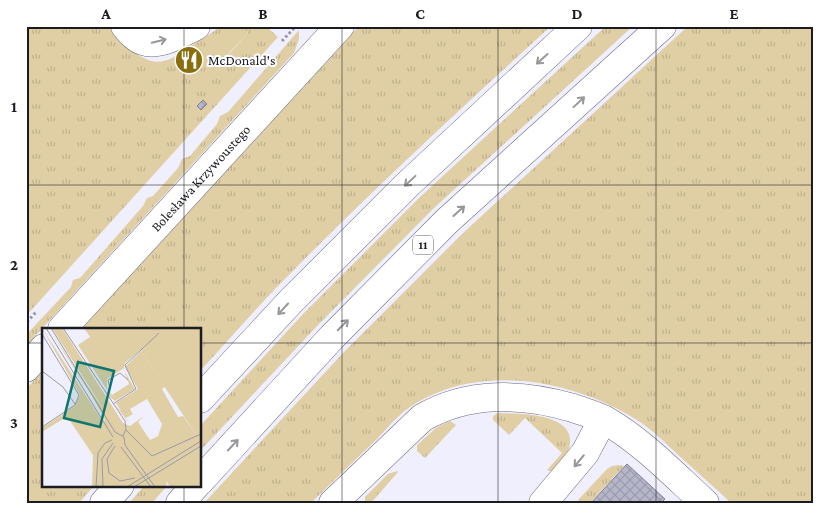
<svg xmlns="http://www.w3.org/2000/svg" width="840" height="529" font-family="'Crimson Pro',serif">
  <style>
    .grass { fill: url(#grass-tufts); fill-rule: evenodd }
    .garden { fill: #e0cfa5 }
    .building { fill: url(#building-cross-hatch); stroke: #7f7f93 }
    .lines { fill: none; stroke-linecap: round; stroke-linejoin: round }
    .minor-casing { stroke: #6d6d81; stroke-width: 29 }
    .major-casing { stroke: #6d6d81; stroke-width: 29 }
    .path { stroke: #9696a1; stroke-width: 3; stroke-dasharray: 2.5 2.5; stroke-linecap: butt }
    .minor { stroke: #fff; stroke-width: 28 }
    .major { stroke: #fff; stroke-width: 28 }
    .oneway { stroke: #98989c }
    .grid { fill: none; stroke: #1b1b22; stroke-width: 1; stroke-opacity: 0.55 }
    .labels { text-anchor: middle; stroke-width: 4; stroke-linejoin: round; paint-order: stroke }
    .shield { fill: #fff; stroke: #5f5f64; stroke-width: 1 }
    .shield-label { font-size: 12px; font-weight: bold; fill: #1b1b22 }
    .poi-label { font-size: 14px; fill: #1b1b22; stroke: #fff; text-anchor: start }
    .street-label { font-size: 14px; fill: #1b1b22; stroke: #fff }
    .inset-road { fill: none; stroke: #9b9aa5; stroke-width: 1 }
    .view { fill: #0f766e; fill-opacity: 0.15; stroke: #0f766e; stroke-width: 2.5 }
    .inset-edge { fill: none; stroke: #1b1b22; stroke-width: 2.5 }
    .neatline { fill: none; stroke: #1b1b22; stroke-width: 2 }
    .grid-label { font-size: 16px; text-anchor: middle; font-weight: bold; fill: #1b1b22 }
  </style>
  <defs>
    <pattern id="grass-tufts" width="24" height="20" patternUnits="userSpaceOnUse" patternTransform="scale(1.25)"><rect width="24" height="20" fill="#e0cfa5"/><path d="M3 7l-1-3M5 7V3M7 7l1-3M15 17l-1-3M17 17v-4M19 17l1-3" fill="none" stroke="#c0b18e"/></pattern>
    <pattern id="building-cross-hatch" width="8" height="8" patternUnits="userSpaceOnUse" patternTransform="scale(1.25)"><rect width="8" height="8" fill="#b6b6cb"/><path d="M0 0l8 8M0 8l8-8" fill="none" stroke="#9c9cae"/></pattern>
  </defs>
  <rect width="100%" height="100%" fill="#f0effd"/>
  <path class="grass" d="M26,26h82c18,17 37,46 64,32l50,-32h44l12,11 -252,279zM242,27l6,6 -20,22v6l-18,-1z
    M359,26h192c-93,85 -186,171 -274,261 -26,27 -51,56 -77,84v-42h-119z
    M606,26h27l-200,183 -114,115 -119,127v-25l103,-112 117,-117z
    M688,26h126v477h-83c-18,-17 -36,-33 -54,-49 -12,-12 -26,-25 -40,-34 -66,-41 -159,-58 -227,-13 -13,9 -23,21 -33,32 -22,21 -44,42 -66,64h-107l139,-150 119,-119z
    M299,30v9l-5,14 -268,293v-11l45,-48 2,-7 7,-2 63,-72 4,-8 6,-2 25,-28 4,-9 8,-3 27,-32 3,-8 8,-4z
    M44,370v115h51l-16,18h-53v-114z
    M498,413c24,1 87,0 69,41 -3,7 -11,13 -15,18l-5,-2 15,-17 -37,-35 -16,17 -16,-15v-4z
    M450,421l6,4 -31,33 -8,-7v-6l20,-18z
    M619,465l5,1 -34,37h-9l-3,-3 29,-31 5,-3z
    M397,471l1,1 -27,31h-6v-6l23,-23z
    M145,485h23l-16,18h-23z"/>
  <path class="garden" d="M242,26l6,7 -20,21v7l-19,-1z"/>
  <path class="building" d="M203,100l4,4 -6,6 -4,-4z
    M627,464l38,35 -4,4h-70z"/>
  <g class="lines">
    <defs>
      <g id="minor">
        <path d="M125,26c5,6 11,13 18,15 17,6 39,-8 53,-15"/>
        <path id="s1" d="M62,329l278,-303"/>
        <path d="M26,368l18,-20"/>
        <path d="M333,503l89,-85c46,-27 101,-25 151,-10 11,4 23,7 32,12 38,22 68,54 100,83"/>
        <path d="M543,503l42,-50 18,-34"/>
      </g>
      <path id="major" d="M200,399l91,-98 116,-116 171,-159
        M200,481l132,-144 115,-116 215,-195
        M104,503l16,-18
        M180,503l16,-18"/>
    </defs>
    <use href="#minor" class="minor-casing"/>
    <use href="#major" class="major-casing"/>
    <path class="path" d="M282,41l14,-15
      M27,322l9,-10"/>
    <use href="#minor" class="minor"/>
    <use href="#major" class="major"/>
  </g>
  <defs><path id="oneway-shaft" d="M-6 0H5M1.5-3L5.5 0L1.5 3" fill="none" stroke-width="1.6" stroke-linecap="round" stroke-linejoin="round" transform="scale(1.25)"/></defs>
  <g class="oneway">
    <use href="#oneway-shaft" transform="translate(159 41) rotate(-14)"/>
    <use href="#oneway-shaft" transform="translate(542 59) rotate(138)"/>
    <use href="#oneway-shaft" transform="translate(579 102) rotate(-43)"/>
    <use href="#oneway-shaft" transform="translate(410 181) rotate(137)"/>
    <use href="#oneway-shaft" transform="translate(459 211) rotate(-42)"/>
    <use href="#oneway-shaft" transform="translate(283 309) rotate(133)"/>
    <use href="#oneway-shaft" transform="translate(343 325) rotate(-45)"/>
    <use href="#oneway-shaft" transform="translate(233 445) rotate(-47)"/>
    <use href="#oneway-shaft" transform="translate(579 461) rotate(130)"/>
  </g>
  <path class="grid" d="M184,26v303M342,26v477M498,26v477M656,26v477M26,185h788M26,343h18M200,343h614M184,485v18"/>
  <defs>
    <symbol id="restaurant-disc" viewBox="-11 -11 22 22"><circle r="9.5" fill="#8a6d0d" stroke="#fff"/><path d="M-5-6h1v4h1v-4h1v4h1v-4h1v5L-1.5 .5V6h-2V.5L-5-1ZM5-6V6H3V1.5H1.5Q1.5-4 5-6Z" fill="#fff"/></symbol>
  </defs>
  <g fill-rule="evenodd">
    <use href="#restaurant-disc" x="173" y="44" width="32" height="32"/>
  </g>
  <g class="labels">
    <rect class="shield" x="413" y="235.5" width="20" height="19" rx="4"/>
    <g class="shield-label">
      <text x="423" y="249">11</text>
    </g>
    <g class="poi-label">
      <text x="208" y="65">McDonald's</text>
    </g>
    <g class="street-label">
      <text dy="5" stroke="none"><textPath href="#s1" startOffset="205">Bolesława Krzywoustego</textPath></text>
    </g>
  </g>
  <g transform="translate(42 328)">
    <rect width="159" height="159" fill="#f0effd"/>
    <path d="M0,0l61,94 2,-2 -13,-24 -44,-68 61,90 -57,-90h10l61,95 7,3 14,-10 -6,6 12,18 8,-4 4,-12 -15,-25 -17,10 3,5 -7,4 4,6 -15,-19 6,6 -5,-8 22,-14 -13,-22 16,-16 24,36 -3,2 16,28 5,-1 12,17 6,-3v57h-31l-4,-6 1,6h-75l1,-32 -23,-34 -7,-2 -21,13v-4l33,-22 5,-11zM42,0h78v4l-37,31 -1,5 -17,11v11l-29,-45 12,-8zM82,43l11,18 -20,12 -5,-4 -2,-5 3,4 -2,-5 3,4 17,-11z" fill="#e0cfa5"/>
    <path d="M120,0h39v102l-6,3 -54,-82z" fill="#e0cfa5"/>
    <path class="inset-road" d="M4,0l67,109M9,0l64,104 9,5 1,8 30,42M21,0l62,93 1,8 -3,7M0,6l37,61 -4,10 -33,22M0,43l21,16 12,17M68,61l-2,-9 12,-7 8,7M71,76l23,-15 -11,-24 34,-32M84,102l26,26 49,-22M73,118l-8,13 2,14 11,8 15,-3M79,119l30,40M54,159l2,-34 7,-10 7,-3M61,159l-1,-28 11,-16M85,159l74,-46M92,159l67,-41"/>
    <path class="view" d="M36,34l36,9 -14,56 -36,-9z"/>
    <rect width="159" height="159" class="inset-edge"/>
  </g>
  <rect width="840" height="529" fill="none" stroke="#ffffff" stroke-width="55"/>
  <rect x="28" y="28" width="784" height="474" class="neatline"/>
  <g class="grid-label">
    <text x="106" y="19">A</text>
    <text x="263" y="19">B</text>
    <text x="420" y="19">C</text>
    <text x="577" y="19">D</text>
    <text x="734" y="19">E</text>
    <text x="14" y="112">1</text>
    <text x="14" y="270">2</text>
    <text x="14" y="428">3</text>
  </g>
</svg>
